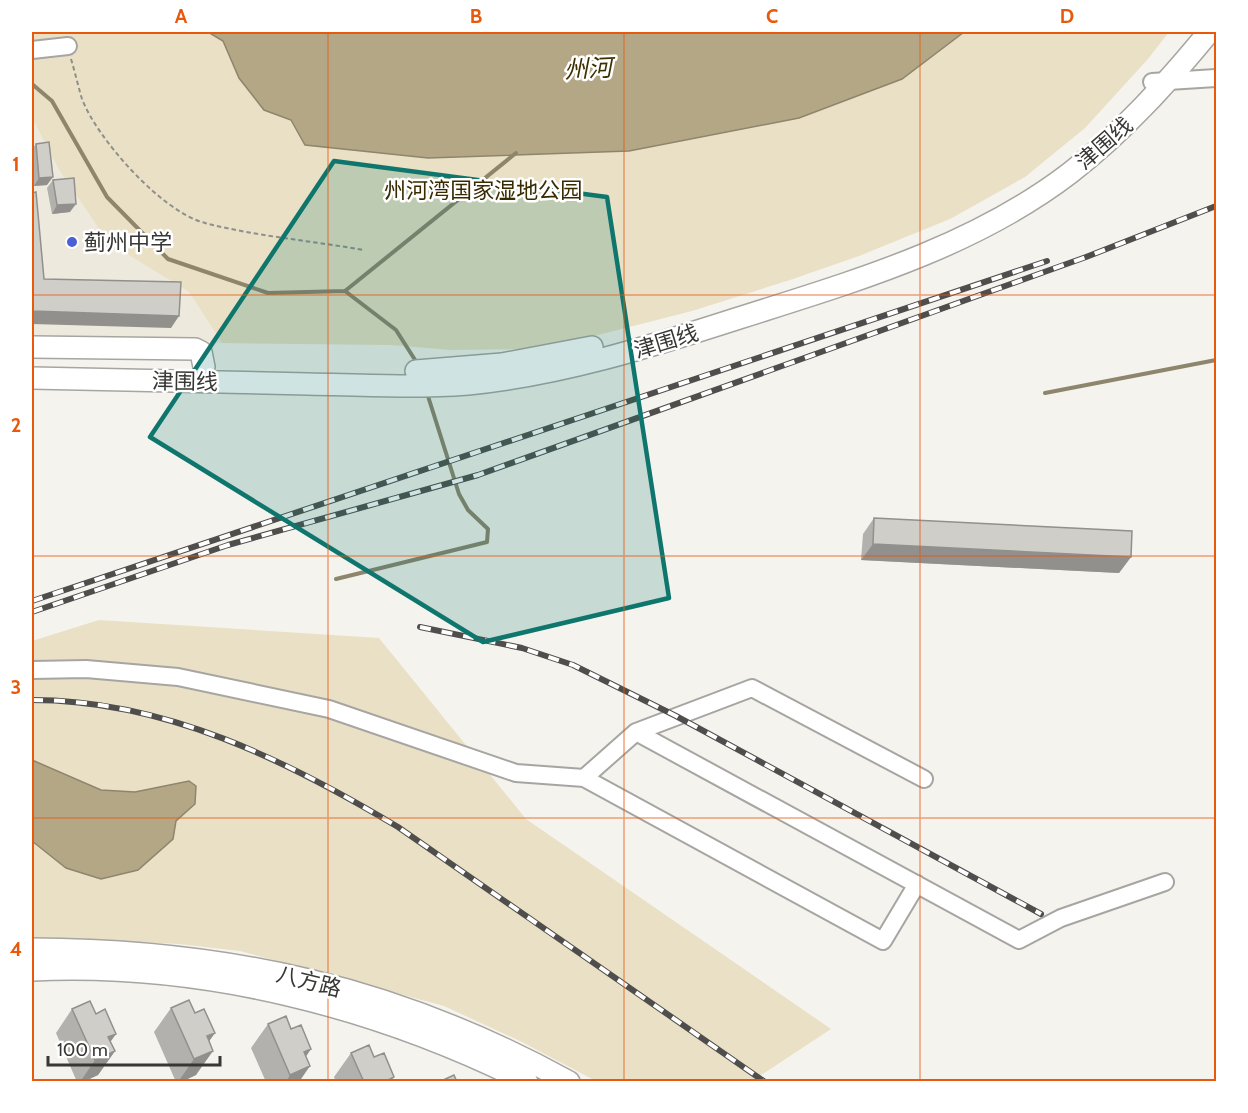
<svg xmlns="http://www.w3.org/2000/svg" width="1248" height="1113" font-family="Cabin,'Noto Sans SC',sans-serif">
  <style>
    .built { fill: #eee9dd }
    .green { fill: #e9e0c5 }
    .water { fill: #b3a785; stroke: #8e856d; stroke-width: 1.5 }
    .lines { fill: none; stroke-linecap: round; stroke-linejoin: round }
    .stream { stroke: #8e856d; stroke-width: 4 }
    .minor-casing { stroke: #a7a5a1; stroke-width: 20 }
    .major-casing { stroke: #a7a5a1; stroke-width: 24 }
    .path { stroke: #908f8b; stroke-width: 2; stroke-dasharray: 4.5 3; stroke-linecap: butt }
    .minor { stroke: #fff; stroke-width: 16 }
    .major { stroke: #fff; stroke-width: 21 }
    .rail-casing { stroke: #4f4e4c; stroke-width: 6 }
    .rail { stroke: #fff; stroke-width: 4; stroke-dasharray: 11; stroke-linecap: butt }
    .wall { fill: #b2b1ad }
    .shaded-wall { fill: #91908d }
    .building { fill: #cfcec9; stroke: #91908d; stroke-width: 1.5 }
    .marked { fill: #0f766e; fill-opacity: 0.2; stroke: #0f766e; stroke-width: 4.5; stroke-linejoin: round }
    .grid { fill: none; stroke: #e8590c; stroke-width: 1.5; stroke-opacity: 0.55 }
    .poi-dot { fill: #4a60d5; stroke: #fff; stroke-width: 2 }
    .labels { text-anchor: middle; stroke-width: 5; stroke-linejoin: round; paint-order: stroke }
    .street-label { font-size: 22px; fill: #373735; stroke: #fff }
    .park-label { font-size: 22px; fill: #392b00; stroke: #fff }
    .poi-label { font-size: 22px; fill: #373735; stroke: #fff; text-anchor: start }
    .water-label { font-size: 24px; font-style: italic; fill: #3d2f00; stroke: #fff }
    .neatline { fill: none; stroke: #e8590c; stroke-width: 2 }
    .grid-label { font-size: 20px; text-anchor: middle; font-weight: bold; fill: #e8590c }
  </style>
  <rect width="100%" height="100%" fill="#f5f3ee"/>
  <path class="built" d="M32,118l26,50 69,86 62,38 33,51 -190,-4z"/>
  <path class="green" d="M32,32h1137l-21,27 -63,69 -60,49 -75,42 -91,37 -69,24 -98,31 -106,27 -66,11 -69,1 -60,-5 -169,-2 -33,-51 -62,-38 -27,-24 -42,-62 -26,-50z
    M99,620l280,18 147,181 305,210 -79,52h-156l-76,-40 -76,-35 -204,-55 -61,-7 -147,-6v-297z"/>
  <path class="water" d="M208,32h756l-62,47 -103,39 -170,33 -201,7 -123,-13 -14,-25 -27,-10 -25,-32 -16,-37z
    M32,760l69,30 34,2 54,-11 7,5 -1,18 -19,17 -3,18 -35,31 -37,9 -35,-11 -34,-27z"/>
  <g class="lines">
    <path class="stream" d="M32,84l20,17 55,96 61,62 100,34 77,-2 171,-138
      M345,291l51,39 21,33
      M1045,393l171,-33
      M336,579l151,-37 1,-13 -20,-19 -9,-16 -32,-101"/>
    <defs>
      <path id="minor" d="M32,50l36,-4
        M1152,82l64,-4
        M32,670l54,-1 92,8 151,32 187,64 68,5 299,163 34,-57
        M636,732l383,208 42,-22 104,-36
        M584,778l52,-46 116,-44 172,91"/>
      <path id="major" d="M32,347l163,2 6,3 3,15
        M416,371l86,-7 90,-17
        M32,378c92,2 184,4 276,6 53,1 107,4 160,0 92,-9 181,-37 268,-65 116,-37 236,-71 334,-146 53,-41 97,-90 139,-141
        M32,949c196,1 365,38 537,133
        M32,970c170,-8 343,36 495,112"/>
    </defs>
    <use href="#minor" class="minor-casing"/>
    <use href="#major" class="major-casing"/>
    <path class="path" d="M71,59c4,13 7,27 11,40 16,41 80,113 123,124 50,13 107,18 159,27"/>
    <use href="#minor" class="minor"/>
    <use href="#major" class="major"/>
    <defs>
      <path id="rail" d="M32,601l1015,-340
        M32,612l196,-67 250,-70 608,-218 130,-51
        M420,627l102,21 51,17 103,51 365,198
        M32,700c133,0 254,60 366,127l367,255"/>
    </defs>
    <use href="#rail" class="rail-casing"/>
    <use href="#rail" class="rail"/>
  </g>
  <path class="wall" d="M36,144l11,41 -13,1 -2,-19v-18z
    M53,180l17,32 -18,2 -5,-26z
    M874,518l257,39 -12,16 -258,-13 2,-26z
    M171,1008l24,5 14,28 -13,34 -15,7h-5l-22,-50z
    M72,1009l24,5 19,37 -17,24 -15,7h-6l-21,-49z
    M268,1024l23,5 15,28 -7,25h-33l-15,-34z
    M351,1053l23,4 20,20 -3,5h-55l-2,-5z"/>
  <path class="shaded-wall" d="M53,177l-6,8 -13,1 5,-8z
    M76,204l-6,8 -18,2 5,-9z
    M32,311l147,5 -8,12 -139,-4z
    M873,544l258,13 -12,16 -258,-13z
    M215,1033l-17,24 9,-21z
    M116,1034l-17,24 9,-21z
    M311,1049l-16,24 9,-21z
    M115,1051l-17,24 -15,7h-3l15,-22z
    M213,1051l-17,24 -15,7h-3l16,-23z
    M310,1066l-11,16h-13l4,-7z"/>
  <path class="building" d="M49,142l4,35 -14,1 -3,-34z
    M74,178l2,26 -19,1 -4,-25z
    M36,192l8,87 137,3 -2,34 -147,-5v-118z
    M874,518l258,13 -1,26 -258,-13z
    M189,1000l6,13 9,-4 11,24 -8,3 6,15 -19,8 -23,-51z
    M90,1001l6,13 9,-5 11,25 -8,3 7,14 -20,9 -23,-51z
    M286,1016l5,13 10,-4 10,24 -7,3 6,14 -20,9 -22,-51z
    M369,1045l5,12 10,-4 10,24 -8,4 1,1h-23l-13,-29z
    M454,1075l3,7h-18z"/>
  <path class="marked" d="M334,161l273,36 62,401 -186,44 -333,-205z"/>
  <path class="grid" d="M328,32v1050M624,32v1050M920,32v1050M32,295h1184M32,556h1184M32,818h1184"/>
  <circle class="poi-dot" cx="72" cy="242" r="6"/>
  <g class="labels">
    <g class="street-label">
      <text transform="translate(1104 143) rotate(-41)" y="8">津围线</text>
      <text transform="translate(666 341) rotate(-17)" y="8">津围线</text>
      <text transform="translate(185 381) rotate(1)" y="8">津围线</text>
      <text transform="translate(309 981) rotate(14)" y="8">八方路</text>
    </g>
    <g class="park-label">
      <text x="483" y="198">州河湾国家湿地公园</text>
    </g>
    <g class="poi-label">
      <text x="84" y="250">蓟州中学</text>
    </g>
    <g class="water-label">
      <text transform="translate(588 69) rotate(-3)" y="8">州河</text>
    </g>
  </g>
  <rect width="1248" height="1113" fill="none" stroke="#ffffff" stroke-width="66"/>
  <path d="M48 1056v9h172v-9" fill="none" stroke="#373735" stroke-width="3"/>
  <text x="57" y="1056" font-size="18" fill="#373735" stroke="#ffffff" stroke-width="4.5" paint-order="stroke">100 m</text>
  <rect x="33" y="33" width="1182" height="1047" class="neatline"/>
  <g class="grid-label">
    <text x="181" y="23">A</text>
    <text x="476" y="23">B</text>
    <text x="772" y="23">C</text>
    <text x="1067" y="23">D</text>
    <text x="16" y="171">1</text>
    <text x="16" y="432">2</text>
    <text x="16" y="694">3</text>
    <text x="16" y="956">4</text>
  </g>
</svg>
